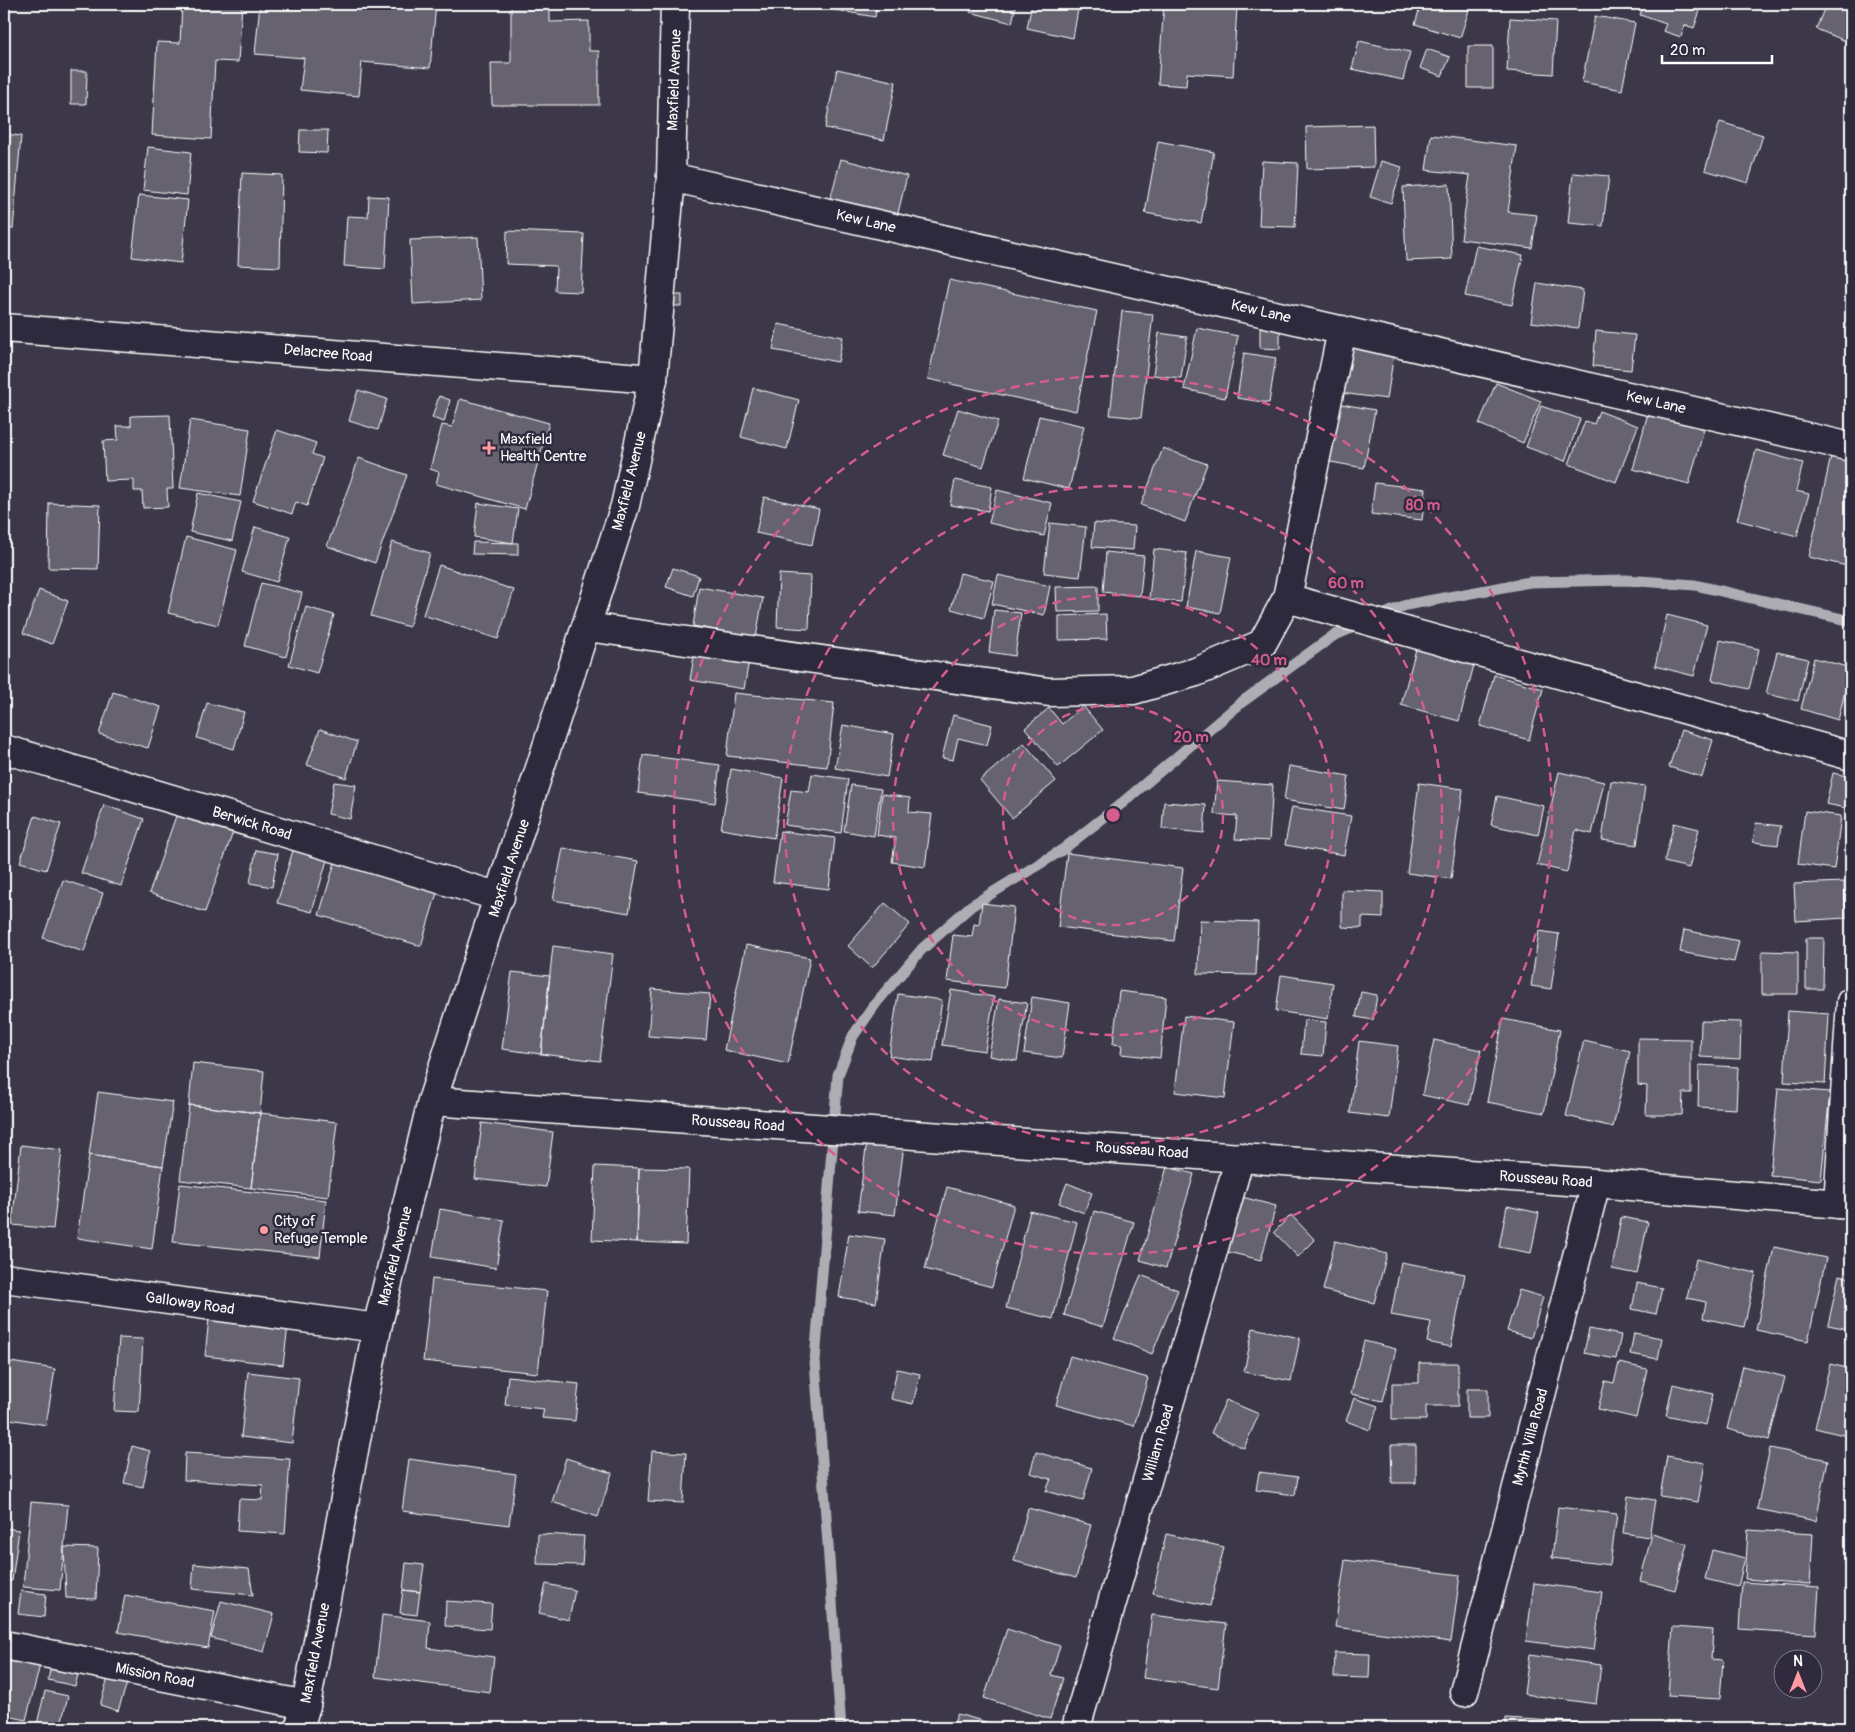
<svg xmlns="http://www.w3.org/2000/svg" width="1855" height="1732" font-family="Pangolin,sans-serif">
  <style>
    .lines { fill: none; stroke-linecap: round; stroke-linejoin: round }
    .stream { stroke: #afadb4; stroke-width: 11 }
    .building { fill: #666270; stroke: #fff }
    .minor-casing { stroke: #fff; stroke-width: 31 }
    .tertiary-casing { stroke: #fff; stroke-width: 31 }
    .secondary-casing { stroke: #fff; stroke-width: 31 }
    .minor { stroke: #2f2a3d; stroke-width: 28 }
    .tertiary { stroke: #2f2a3d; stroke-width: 28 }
    .secondary { stroke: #2f2a3d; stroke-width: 28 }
    .ring { fill: none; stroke: #d45d8c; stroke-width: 2.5; stroke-dasharray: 9 6 }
    .poi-dot { fill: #ff9aa2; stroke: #2f2a3d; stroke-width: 2 }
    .labels { text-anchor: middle; stroke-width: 5; stroke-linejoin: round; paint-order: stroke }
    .street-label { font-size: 15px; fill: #fff; stroke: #2f2a3d }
    .poi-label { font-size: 15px; fill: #fff; stroke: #2f2a3d; text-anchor: start }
    .centre { fill: #d45d8c; stroke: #2f2a3d; stroke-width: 2.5 }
    .ring-label { font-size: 15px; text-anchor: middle; font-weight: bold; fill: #d45d8c; stroke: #2f2a3d; stroke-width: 5; stroke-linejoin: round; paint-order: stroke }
  </style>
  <rect width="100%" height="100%" fill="#3c3749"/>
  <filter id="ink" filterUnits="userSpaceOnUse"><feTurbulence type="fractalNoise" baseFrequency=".02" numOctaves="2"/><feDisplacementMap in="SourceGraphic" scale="10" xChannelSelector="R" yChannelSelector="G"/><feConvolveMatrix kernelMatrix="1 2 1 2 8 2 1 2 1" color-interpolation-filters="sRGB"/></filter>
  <g filter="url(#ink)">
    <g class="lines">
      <path class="stream" d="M841,1728l-26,-367 23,-286 15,-39 23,-33 46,-54 49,-43 91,-56 59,-46 121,-102 91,-66 73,-31 124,-23 96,-2 69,5 156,36"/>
    </g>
    <path class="building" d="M90,4h47v5z
      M182,4h60l-4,58 -23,-1 -4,78 -59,-4 5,-93 23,1z
      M260,4h176l-6,64 -68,-6 -3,34 -59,-6 4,-32 -49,-4z
      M511,4h39v18l39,-1v30h10v54h-107l-1,-42h20z
      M802,4h75l-2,13z
      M922,4h22l-2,5z
      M972,4h44l-4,19 -42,-11z
      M1032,4h47l-6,34 -46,-10z
      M1164,4l73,2 -4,70 -46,-3 -1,13 -28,-2z
      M1421,4h50l-11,34 -45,-14z
      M1644,4h36l20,7 -6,17 -9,-3 -4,12 -18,-6 3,-7 -26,-9z
      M1826,4h25v39l-35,-14z
      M1595,16l40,7 -13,67 -40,-8z
      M1510,18l46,3 -3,53 -46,-3z
      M1359,41l51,11 -7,28 -51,-11z
      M1468,46h25v42h-25z
      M1427,49l23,8 -8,19 -22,-8z
      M837,69l59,13 -12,58 -59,-12z
      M71,71h16l-1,33h-15z
      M1720,122l43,13 -15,48 -43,-13z
      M1373,125l1,42 -67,2 -1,-42z
      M300,130h28l-1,23 -28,-1z
      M4,134l17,2 -8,93 -9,-1z
      M1431,135l86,11 -9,66 29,3 -5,33 -71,-9 9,-64 -44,-5z
      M1158,141l56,11 -13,71 -56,-10z
      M148,147l43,5 -4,43 -44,-5z
      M841,159l66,17 -10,41 -67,-17z
      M1262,161l36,2 -3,64 -36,-1z
      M1381,161l21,6 -11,36 -21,-6z
      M242,173l40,2 -2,92 -42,-2z
      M1573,173l36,3 -6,50 -35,-3z
      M1449,184l3,75 -46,2 -3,-74z
      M139,195l49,5 -7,63 -49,-6z
      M369,196l20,1 -4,72 -41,-3 3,-50 21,1z
      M507,231l77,3 -3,58 -26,-1 1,-25 -50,-2z
      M478,237l3,63 -68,4 -3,-64z
      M1476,246l47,9 -11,50 -47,-9z
      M949,280l148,31 -21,100 -148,-32z
      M1537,283l46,7 -5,38 -47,-6z
      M668,295h14v11h-14z
      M1122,311l31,3 -12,104 -31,-3z
      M778,324l65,13 -5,25 -65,-12z
      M1260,327l20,1v21l-20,-1z
      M1197,328l41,8 -13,62 -41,-9z
      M1596,331l39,4 -4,35 -38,-4z
      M1159,333l28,4 -6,41 -28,-3z
      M1340,345l54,8 -7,46 -54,-7z
      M1244,353l32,5 -7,45 -32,-5z
      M1496,383l45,18 -18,42 -44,-19z
      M753,388l46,12 -12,49 -46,-12z
      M358,390l29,9 -9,31 -29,-9z
      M439,396l11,4 -6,22 -12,-4z
      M460,399l89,24 -24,86 -89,-25 3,-12 -9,-3 12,-44 10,2z
      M1331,402l44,8 -11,58 -44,-8z
      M1541,406l39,13 -15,42 -39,-14z
      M958,409l40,12 -15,46 -40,-12z
      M1599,411l39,15 -22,56 -47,-18 16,-43 9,3z
      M1648,413l56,16 -15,55 -56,-15z
      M170,415l3,74h-6l1,18 -25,1 -1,-17h-8v-11l-29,1 -2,-40 15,-1 -1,-14h14v-10z
      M1039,416l45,10 -15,63 -45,-11z
      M190,420l60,9 -10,67 -60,-8z
      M277,430l39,13 -4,11 11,4 -16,48 -11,-4 -4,12 -39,-13z
      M1163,448l44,16 -22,58 -44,-17z
      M1756,450l47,13 -7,28 13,3 -12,42 -60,-16z
      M1831,456l20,4v107l-42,-10z
      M359,458l48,17 -32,88 -48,-17z
      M955,480l37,7 -4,24 -38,-6z
      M1375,483l51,6 -4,31 -51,-6z
      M997,490l55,13 -8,33 -55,-13z
      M198,493l43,9 -9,39 -42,-9z
      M764,497l55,12 -7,36 -56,-12z
      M49,503l51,2 -2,64 -50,-1z
      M478,503l40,6 -5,34 -39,-6z
      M1050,523l36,4 -6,50 -36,-4z
      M1094,523l41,3 -2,24 -41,-3z
      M255,527l35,10 -13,45 -35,-10z
      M186,537l51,13 -19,75 -50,-12z
      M392,542l38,11 -21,74 -38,-11z
      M473,542l45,1v12l-46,-1z
      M1154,549l33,4 -6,49 -32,-3z
      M1196,551l35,6 -11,56 -34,-6z
      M1106,552l38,4 -4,40 -37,-4z
      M439,565l75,25 -16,49 -75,-24z
      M673,568l26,8 -6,20 -27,-9z
      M960,573l34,8 -10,37 -33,-9z
      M779,574l32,2 -2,53 -32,-2z
      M998,575l52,11 -6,29 -52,-11z
      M261,583l41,10 -16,64 -41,-11z
      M1098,586v25l-41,1 -1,-25z
      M699,587l64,11 -7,39 -63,-11z
      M39,590l29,11 -16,43 -29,-11z
      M306,607l28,8 -17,58 -28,-8z
      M994,610l27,3 -6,43 -26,-4z
      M1106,614l1,25 -48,1v-24z
      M1667,615l40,10 -13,51 -39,-10z
      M1720,640l39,9 -10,40 -37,-9z
      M1416,649l58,16 -15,56 -58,-16z
      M695,650l54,10 -5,29 -54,-9z
      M1777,652l31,7 -10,42 -32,-7z
      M1814,658l37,10 -13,52 -37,-11z
      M1494,675l49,14 -14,51 -49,-14z
      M113,692l48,15 -13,41 -49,-14z
      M734,693l100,10 -7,64 -100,-11z
      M207,703l37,9 -10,37 -37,-11z
      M1083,706l20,24 -45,37 -33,-39 24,-20 13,16z
      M953,715l39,10 -5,20 -29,-7 -5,22 -11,-2z
      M843,725l51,9 -7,43 -52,-9z
      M320,729l37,13 -11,36 -39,-13z
      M1681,730l32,10 -11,37 -33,-10z
      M1024,743l32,38 -44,37 -32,-38z
      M643,755l77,10 -5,38 -77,-10z
      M1289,766l60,10 -5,34 -60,-10z
      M731,769l52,9 -9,60 -53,-9z
      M1559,772l45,10 -12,52 -16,-4 -9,42 -30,-7z
      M1833,773l18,4v32l-25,-5z
      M812,774l36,5 -7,54 -56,-8 6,-35 18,2z
      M1217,781l56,4 -4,56 -34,-2 2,-23 -23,-2z
      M1611,781l34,5 -8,59 -35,-5z
      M334,782l22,3 -6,34 -22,-5z
      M1419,783l44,6 -12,90 -44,-6z
      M851,785l30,4 -7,47 -30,-5z
      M882,794l28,4 -1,14 23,2 -7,53 -33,-5 4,-24 -19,-3z
      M1497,796l47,10 -6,29 -47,-10z
      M1164,802l42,3 -2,28 -42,-4z
      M104,805l40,14 -23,67 -40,-13z
      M1292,807l59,9 -7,39 -59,-10z
      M1805,811l36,5 -7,53 -36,-5z
      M177,813l56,19 -28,80 -56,-19z
      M35,816l26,8 -15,46 -26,-8z
      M1674,823l25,6 -10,39 -25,-6z
      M1756,823l25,3 -3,19 -25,-3z
      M780,831l55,7 -6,51 -56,-7z
      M295,844l34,9 -17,59 -35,-9z
      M563,848l75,13 -9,52 -76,-13z
      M256,850l22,4 -6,33 -22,-4z
      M1067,853l116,15 -9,73 -116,-14z
      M337,856l102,30 -18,60 -102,-31z
      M63,880l40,13 -19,59 -41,-14z
      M1844,882l2,36 -50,3 -2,-37z
      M1342,890l41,2v26l-21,-1v11l-20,-1z
      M885,903l25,21 -38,44 -24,-22z
      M982,903l32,4 -9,81 -58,-7 6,-46 19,2 2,-13 5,1z
      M1200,920l58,2 -2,53 -58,-1z
      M1684,930l55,11 -5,21 -54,-10z
      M1539,931l20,3 -8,55 -20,-3z
      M1806,938h18l-1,51h-17z
      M746,945l64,13 -22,106 -64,-14z
      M553,946l60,8 -13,107 -59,-7z
      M1762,951l36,1v42h-36z
      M512,972l38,4 -9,78 -39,-5z
      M1281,975l52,8 -5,36 -52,-8z
      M652,989l58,5 -4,46 -58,-4z
      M951,990l43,7 -9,54 -43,-6z
      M1119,991l47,6 -6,61 -39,-4 1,-9 -9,-1z
      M1361,992l16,3 -4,25 -17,-3z
      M898,994l44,6 -9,62 -44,-6z
      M1032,997l38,6 -8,55 -38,-5z
      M999,999l28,4 -10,58 -28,-5z
      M1788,1011l41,3 -4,70 -41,-2z
      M1184,1016l50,6 -9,76 -50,-6z
      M1503,1019l57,11 -16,83 -57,-11z
      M1304,1020l22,2 -3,34 -22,-2z
      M1701,1021l40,1 -1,37 -40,-2z
      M1638,1038l53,1v54h-8l-1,22h-36l1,-29 -9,-1z
      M1434,1040l47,10 -12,55 -47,-10z
      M1584,1040l46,11 -17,76 -47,-11z
      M1359,1041l39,5 -9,72 -39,-5z
      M193,1063l71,8 -4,42 -71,-8z
      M1699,1065l39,2 -2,42 -38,-2z
      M1778,1088l52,4 -9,88 -51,-5z
      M98,1092l75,10 -10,64 -74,-11z
      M189,1105l71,8 -9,75 -71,-8z
      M260,1113l77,9 -9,75 -77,-9z
      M482,1123l71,9 -7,55 -71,-8z
      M867,1140l37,5 -9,70 -37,-4z
      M21,1145l41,5 -9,79 -41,-4z
      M89,1155l74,11 -11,83 -75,-11z
      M595,1166l44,2 -2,74 -45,-2z
      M1167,1167l27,7 -28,94 -26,-8z
      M639,1168l50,1 -3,75 -49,-2z
      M1067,1183l25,10 -8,20 -25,-10z
      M180,1184l146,16 -6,57 -147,-15z
      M947,1187l67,18 -22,82 -67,-18z
      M1242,1197l34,9 -15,54 -33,-8z
      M1507,1206l32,7 -8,40 -32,-6z
      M440,1209l64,11 -8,48 -64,-11z
      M1030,1211l47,11 -24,97 -47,-11z
      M1094,1211l40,11 -31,105 -39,-12z
      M1291,1215l24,25 -17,17 -24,-25z
      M1621,1217l27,5 -11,52 -25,-5z
      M849,1234l36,5 -9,64 -37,-6z
      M1335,1241l52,13 -13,49 -51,-13z
      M1774,1247l52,11 -18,83 -52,-11z
      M1696,1259l60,14 -12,54 -41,-9 3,-16 -19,-4z
      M1401,1262l64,12 -14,73 -24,-5 4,-20 -40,-7z
      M1141,1275l37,15 -26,64 -38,-16z
      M1839,1275l12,3v66l-6,-2 3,-13 -20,-4z
      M432,1279l115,12 -9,82 -115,-12z
      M1637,1283l25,5 -6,26 -24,-5z
      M1519,1290l24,7 -12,41 -24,-7z
      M210,1309l79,9 -6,47 -78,-9z
      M1253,1328l47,10 -9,43 -47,-9z
      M1589,1329l32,6 -5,24 -32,-6z
      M1634,1333l28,5 -4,21 -28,-5z
      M119,1338l24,1 -4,73 -25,-1z
      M1364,1341l32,8 -13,52 -32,-7z
      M1070,1356l78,22 -14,48 -78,-21z
      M4,1361l51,8 -9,56 -42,-7z
      M1419,1363h39v43h-32v14h-34v-37h27z
      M1619,1363l28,6 -11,49 -38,-9 7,-28 9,2z
      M1830,1364l21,5v68l-36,-9z
      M1743,1366l42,11 -16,63 -42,-11z
      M897,1369l23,5 -7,30 -22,-5z
      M248,1372l51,6 -7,65 -51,-6z
      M508,1376l71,8 -4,37 -33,-3 2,-9 -39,-4z
      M1673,1384l40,10 -7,31 -40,-9z
      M1467,1389h21v29h-21z
      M1354,1398l24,8 -8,24 -24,-9z
      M1226,1400l33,14 -15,34 -33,-15z
      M4,1441l4,1 -4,68z
      M1391,1445h25v38h-24z
      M132,1446l18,5 -7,36 -19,-4z
      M1770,1448l58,12 -12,61 -59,-12z
      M652,1451l34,2 -3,50 -35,-2z
      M1036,1452l56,16 -9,33 -37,-10 5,-12 -21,-6z
      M185,1453l105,6 -5,75 -48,-3 2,-32 23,1 1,-15 -79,-5z
      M1667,1456l38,7 -7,39 -38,-6z
      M566,1458l46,15 -14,44 -46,-15z
      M409,1459l107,15 -7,51 -107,-14z
      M1259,1472l39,5 -3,18 -39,-5z
      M1628,1496l27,4 -6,37 -26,-4z
      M31,1502l37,3 -8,85 -37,-3z
      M1558,1507l59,7 -7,51 -58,-7z
      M1028,1508l63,17 -15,53 -62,-17z
      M4,1528l15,2 -7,51 -8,-1z
      M1748,1530l65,4 -3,50 -65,-5z
      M538,1534l46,2 -2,29 -45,-1z
      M1166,1534l58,13 -14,59 -57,-13z
      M1652,1534l35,10 -12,46 -35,-9z
      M64,1547l34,1 -2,51 -30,-1z
      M1712,1550l33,8 -7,29 -33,-8z
      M1345,1560l115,15 -9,67 -116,-15z
      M406,1563l18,2 -4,27 -17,-2z
      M194,1564l55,5 4,26 -61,-6z
      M1742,1582l77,5 -3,47 -77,-5z
      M1534,1583l68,9 -8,58 -68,-9z
      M546,1584l29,6 -6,30 -30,-7z
      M403,1590l17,2 -3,23 -17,-2z
      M21,1591l25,3 -2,23 -26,-3z
      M125,1595l90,16 -7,37 -90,-16z
      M221,1601l53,13 -10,38 -53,-14z
      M446,1601l46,3 -2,25 -45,-3z
      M382,1615l48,6 -2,27 66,9 -4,35 -115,-15z
      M1152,1615l74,9 -8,64 -75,-10z
      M1673,1627l40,3 -2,29 12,1 -3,39 -52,-3z
      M1007,1629l53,17 -9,29 12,3 -13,41 -66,-21z
      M1335,1653l35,1 -1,24 -35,-1z
      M4,1655l36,10 -14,55 -22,-5z
      M1529,1655l72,10 -5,39 -72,-10z
      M51,1665l28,6 -4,15 -27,-6z
      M108,1678l19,5 -9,28 -18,-6z
      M45,1691l23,5 -8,32h-24z
      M957,1714l52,14h-56z
      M1506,1718l92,6 -1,4h-91z
      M11,1722l19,4 -1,2h-20z"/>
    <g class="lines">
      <defs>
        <path id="minor" d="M671,177l1180,270
          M4,328l649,51
          M1287,598l564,158
          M587,627l462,65 84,-2 63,-18 66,-28 25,-46 55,-268
          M4,749l496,148
          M1838,1204l13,-202
          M4,1278l373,50
          M4,1645l302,60
          M1464,1692l132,-509
          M1076,1728l164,-571"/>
        <path id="tertiary" d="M432,1101l1164,82 255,22"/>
        <path id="secondary" d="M299,1728l7,-23 71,-377 55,-227 193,-595 28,-127 18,-202 4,-173"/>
      </defs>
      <use href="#minor" class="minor-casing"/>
      <use href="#tertiary" class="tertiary-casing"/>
      <use href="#secondary" class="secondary-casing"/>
      <use href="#minor" class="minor"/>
      <use href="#tertiary" class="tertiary"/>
      <use href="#secondary" class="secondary"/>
    </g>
  </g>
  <g class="ring">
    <circle cx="1113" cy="815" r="110"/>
    <circle cx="1113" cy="815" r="220"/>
    <circle cx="1113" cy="815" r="329"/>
    <circle cx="1113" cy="815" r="439"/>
  </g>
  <g class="poi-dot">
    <path d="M486.5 440.5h5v5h5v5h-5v5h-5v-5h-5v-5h5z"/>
    <circle cx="264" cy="1230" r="5"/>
  </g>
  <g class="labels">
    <g class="street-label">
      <text transform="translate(674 80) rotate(-88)" y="5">Maxfield Avenue</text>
      <text transform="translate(866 221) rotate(13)" y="5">Kew Lane</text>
      <text transform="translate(1261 311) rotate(13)" y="5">Kew Lane</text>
      <text transform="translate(328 353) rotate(5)" y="5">Delacree Road</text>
      <text transform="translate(1656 402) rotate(13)" y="5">Kew Lane</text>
      <text transform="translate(629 481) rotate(-76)" y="5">Maxfield Avenue</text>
      <text transform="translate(252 823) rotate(17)" y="5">Berwick Road</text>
      <text transform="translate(509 868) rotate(-72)" y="5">Maxfield Avenue</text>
      <text transform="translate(738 1123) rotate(4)" y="5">Rousseau Road</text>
      <text transform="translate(1142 1150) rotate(4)" y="5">Rousseau Road</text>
      <text transform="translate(1546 1179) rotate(4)" y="5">Rousseau Road</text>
      <text transform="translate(395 1256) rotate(-76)" y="5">Maxfield Avenue</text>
      <text transform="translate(190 1303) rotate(8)" y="5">Galloway Road</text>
      <text transform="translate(1530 1437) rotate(-75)" y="5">Myrhh Villa Road</text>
      <text transform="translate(1158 1443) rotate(-74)" y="5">William Road</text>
      <text transform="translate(315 1653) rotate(-79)" y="5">Maxfield Avenue</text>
      <text transform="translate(155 1675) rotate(11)" y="5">Mission Road</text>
    </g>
    <g class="poi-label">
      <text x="500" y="444">Maxfield<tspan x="500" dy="17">Health Centre</tspan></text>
      <text x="274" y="1226">City of<tspan x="274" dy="17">Refuge Temple</tspan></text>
    </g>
  </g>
  <circle cx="1113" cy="815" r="8" class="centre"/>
  <g class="ring-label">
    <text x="1423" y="510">80 m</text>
    <text x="1346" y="588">60 m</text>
    <text x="1269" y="665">40 m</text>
    <text x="1191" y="742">20 m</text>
  </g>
  <rect width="1855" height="1732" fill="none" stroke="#2f2a3d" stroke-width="20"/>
  <rect x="10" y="10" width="1835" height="1712" fill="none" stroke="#fff" stroke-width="2" filter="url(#ink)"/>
  <g transform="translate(1798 1674)"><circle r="24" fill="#2f2a3d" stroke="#827f8b"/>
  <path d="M0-4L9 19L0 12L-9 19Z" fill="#ff9aa2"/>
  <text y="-8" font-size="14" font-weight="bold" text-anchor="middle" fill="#ffffff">N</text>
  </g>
  <path d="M1662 55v8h110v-8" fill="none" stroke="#ffffff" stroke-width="2.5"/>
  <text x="1670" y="55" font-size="15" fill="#ffffff" stroke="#2f2a3d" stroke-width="4" paint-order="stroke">20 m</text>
</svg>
